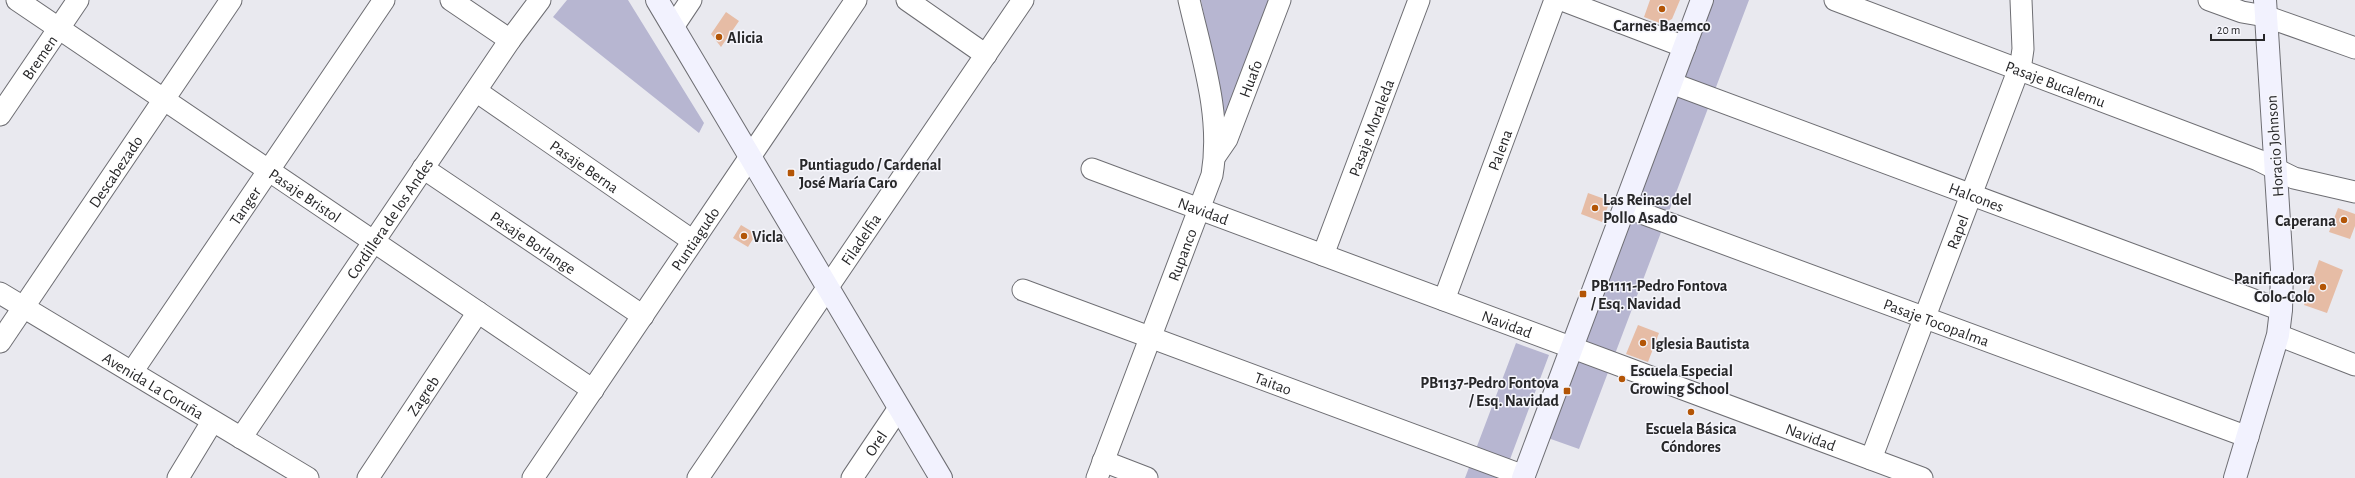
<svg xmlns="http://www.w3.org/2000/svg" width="2355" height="478" font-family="'Alegreya Sans',sans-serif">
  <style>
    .green { fill: #b7b6d1 }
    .building { fill: #e6bca5 }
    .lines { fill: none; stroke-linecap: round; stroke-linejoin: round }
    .street-casing { stroke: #6e6e73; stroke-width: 23 }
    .secondary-casing { stroke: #6e6e73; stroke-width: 24 }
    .street { stroke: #fff; stroke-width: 21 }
    .secondary { stroke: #f2f2fe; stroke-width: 22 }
    .poi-dot { fill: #b35506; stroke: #f6f6fc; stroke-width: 1.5 }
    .labels { text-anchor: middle; stroke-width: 3; stroke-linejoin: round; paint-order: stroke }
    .poi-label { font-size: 16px; font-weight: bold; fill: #272729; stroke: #f6f6fc; text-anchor: start }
    .street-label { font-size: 16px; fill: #272729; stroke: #f6f6fc }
  </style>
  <rect width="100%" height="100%" fill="#e9e9ef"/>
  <path class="green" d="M567,0h61l76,123 -5,10 -146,-116z
    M1201,0h68l-43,125z
    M1712,0h37l-170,449 -31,-11z
    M1516,343l33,12 -46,123h-38z"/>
  <path class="building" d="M1650,0h30l-8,19 -10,5 -18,-7z
    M726,12l13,9 -18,26 -10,-13z
    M1588,193l22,8 -8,21 -21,-8z
    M2338,208l17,6v12l-5,13 -21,-7z
    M741,225l15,9 -8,13 -15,-9z
    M2319,260l24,10 -16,43 -23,-8z
    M1638,325l21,8 -11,29 -22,-8z"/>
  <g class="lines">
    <defs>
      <g id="street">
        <path id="s1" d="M17,0l576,390"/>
        <path d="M451,0l59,40"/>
        <path d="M907,0l79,55"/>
        <path d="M1562,0l123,47"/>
        <path id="s2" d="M1835,0l423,160 36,18 61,14"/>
        <path d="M2209,0l33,12 23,4 90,32"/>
        <path d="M673,27l18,-27"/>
        <path id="s3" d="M1671,83l610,227"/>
        <path id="s4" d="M476,91l217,150"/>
        <path id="s5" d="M0,115l78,-115"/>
        <path id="s6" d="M1216,155l11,-16 53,-139"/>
        <path id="s7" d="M423,168l220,148"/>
        <path id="s8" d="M1092,169l830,309"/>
        <path id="s9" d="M1625,207l623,230"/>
        <path id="s10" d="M1323,255l96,-255"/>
        <path id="s11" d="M1023,290l501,186"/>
        <path id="s12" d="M0,293l308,185"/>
        <path id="s13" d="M1444,300l111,-300"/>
        <path d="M2278,335l77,30"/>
        <path id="s14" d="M0,342l231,-342"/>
        <path id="s15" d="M132,372l252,-372"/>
        <path id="s16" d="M241,438l269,-398 30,-40"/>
        <path id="s17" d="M1871,459l150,-396 2,-14 -2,-49"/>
        <path d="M1103,461l44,17"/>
        <path d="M178,478l34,-56"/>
        <path id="s18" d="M368,478l110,-166"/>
        <path id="s19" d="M533,478l323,-478"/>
        <path id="s20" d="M698,478l325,-478"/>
        <path id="s21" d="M852,478l47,-70"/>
        <path id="s22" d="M1097,478l115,-303c10,-59 -10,-118 -23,-175"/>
      </g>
      <path id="secondary" d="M657,0l284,478
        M1523,478l179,-478
        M2235,478l43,-143 3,-25 1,-41 -17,-269"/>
    </defs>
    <use href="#street" class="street-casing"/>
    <use href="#secondary" class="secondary-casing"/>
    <use href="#street" class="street"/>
    <use href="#secondary" class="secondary"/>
  </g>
  <g class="poi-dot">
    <circle cx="1662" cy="9" r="4"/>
    <circle cx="719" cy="37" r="4"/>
    <rect x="787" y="169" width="8" height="8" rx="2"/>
    <circle cx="1595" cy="208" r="4"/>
    <circle cx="2344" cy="220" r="4"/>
    <circle cx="744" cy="236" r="4"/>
    <circle cx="2323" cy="287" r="4"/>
    <rect x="1579" y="290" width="8" height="8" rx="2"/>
    <circle cx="1643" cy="343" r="4"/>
    <circle cx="1622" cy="379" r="4"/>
    <rect x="1563" y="387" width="8" height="8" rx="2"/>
    <circle cx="1691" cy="412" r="4"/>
  </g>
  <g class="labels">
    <g class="poi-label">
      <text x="1662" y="31" text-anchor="middle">Carnes Baemco</text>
      <text x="727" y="43">Alicia</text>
      <text x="799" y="170">Puntiagudo / Cardenal<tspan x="799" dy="18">José María Caro</tspan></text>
      <text x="1603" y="205">Las Reinas del<tspan x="1603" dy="18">Pollo Asado</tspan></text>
      <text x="2336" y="226" text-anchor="end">Caperana</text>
      <text x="752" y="242">Vicla</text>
      <text x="2315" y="284" text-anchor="end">Panificadora<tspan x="2315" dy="18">Colo-Colo</tspan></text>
      <text x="1591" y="291">PB1111-Pedro Fontova<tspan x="1591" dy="18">/ Esq. Navidad</tspan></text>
      <text x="1651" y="349">Iglesia Bautista</text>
      <text x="1630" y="376">Escuela Especial<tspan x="1630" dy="18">Growing School</tspan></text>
      <text x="1559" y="388" text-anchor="end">PB1137-Pedro Fontova<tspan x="1559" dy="18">/ Esq. Navidad</tspan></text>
      <text x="1691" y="434" text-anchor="middle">Escuela Básica<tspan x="1691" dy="18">Cóndores</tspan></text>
    </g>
    <g class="street-label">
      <text dy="6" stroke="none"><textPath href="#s5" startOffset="70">Bremen</textPath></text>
      <text dy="6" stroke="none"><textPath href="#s6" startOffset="84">Huafo</textPath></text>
      <text dy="6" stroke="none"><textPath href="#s2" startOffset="236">Pasaje Bucalemu</textPath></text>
      <text dy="6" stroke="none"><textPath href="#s10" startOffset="136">Pasaje Moraleda</textPath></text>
      <text transform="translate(2274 146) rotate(-94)" y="6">Horacio Johnson</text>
      <text dy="6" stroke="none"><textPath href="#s13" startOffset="160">Palena</textPath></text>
      <text dy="6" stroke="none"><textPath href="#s4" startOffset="132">Pasaje Berna</textPath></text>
      <text dy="6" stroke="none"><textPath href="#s14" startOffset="206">Descabezado</textPath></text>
      <text dy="6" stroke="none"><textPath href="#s1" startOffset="348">Pasaje Bristol</textPath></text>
      <text dy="6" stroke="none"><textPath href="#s3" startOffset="326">Halcones</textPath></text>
      <text dy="6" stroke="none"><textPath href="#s15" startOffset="201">Tanger</textPath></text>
      <text dy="6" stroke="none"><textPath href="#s8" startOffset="119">Navidad</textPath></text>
      <text dy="6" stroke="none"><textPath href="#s16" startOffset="265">Cordillera de los Andes</textPath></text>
      <text dy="6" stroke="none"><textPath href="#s17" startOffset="243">Rapel</textPath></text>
      <text dy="6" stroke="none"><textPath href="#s19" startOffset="289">Puntiagudo</textPath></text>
      <text dy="6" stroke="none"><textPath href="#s20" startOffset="289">Filadelfia</textPath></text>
      <text dy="6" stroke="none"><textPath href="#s7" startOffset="133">Pasaje Borlange</textPath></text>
      <text dy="6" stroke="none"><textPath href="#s22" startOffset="239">Rupanco</textPath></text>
      <text dy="6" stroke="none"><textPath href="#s9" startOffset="332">Pasaje Tocopalma</textPath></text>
      <text dy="6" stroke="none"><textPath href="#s8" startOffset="443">Navidad</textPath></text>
      <text dy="6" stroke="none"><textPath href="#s11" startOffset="267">Taitao</textPath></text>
      <text dy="6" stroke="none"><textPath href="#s12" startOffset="179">Avenida La Coruña</textPath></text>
      <text dy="6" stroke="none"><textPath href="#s18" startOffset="99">Zagreb</textPath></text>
      <text dy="6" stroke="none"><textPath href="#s8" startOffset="767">Navidad</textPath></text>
      <text dy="6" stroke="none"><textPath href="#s21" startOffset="42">Orel</textPath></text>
    </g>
  </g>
  <path d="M2211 34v6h53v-6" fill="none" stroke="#272729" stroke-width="2"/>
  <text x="2217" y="34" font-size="12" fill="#272729" stroke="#f6f6fc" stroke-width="3" paint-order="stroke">20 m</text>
</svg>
